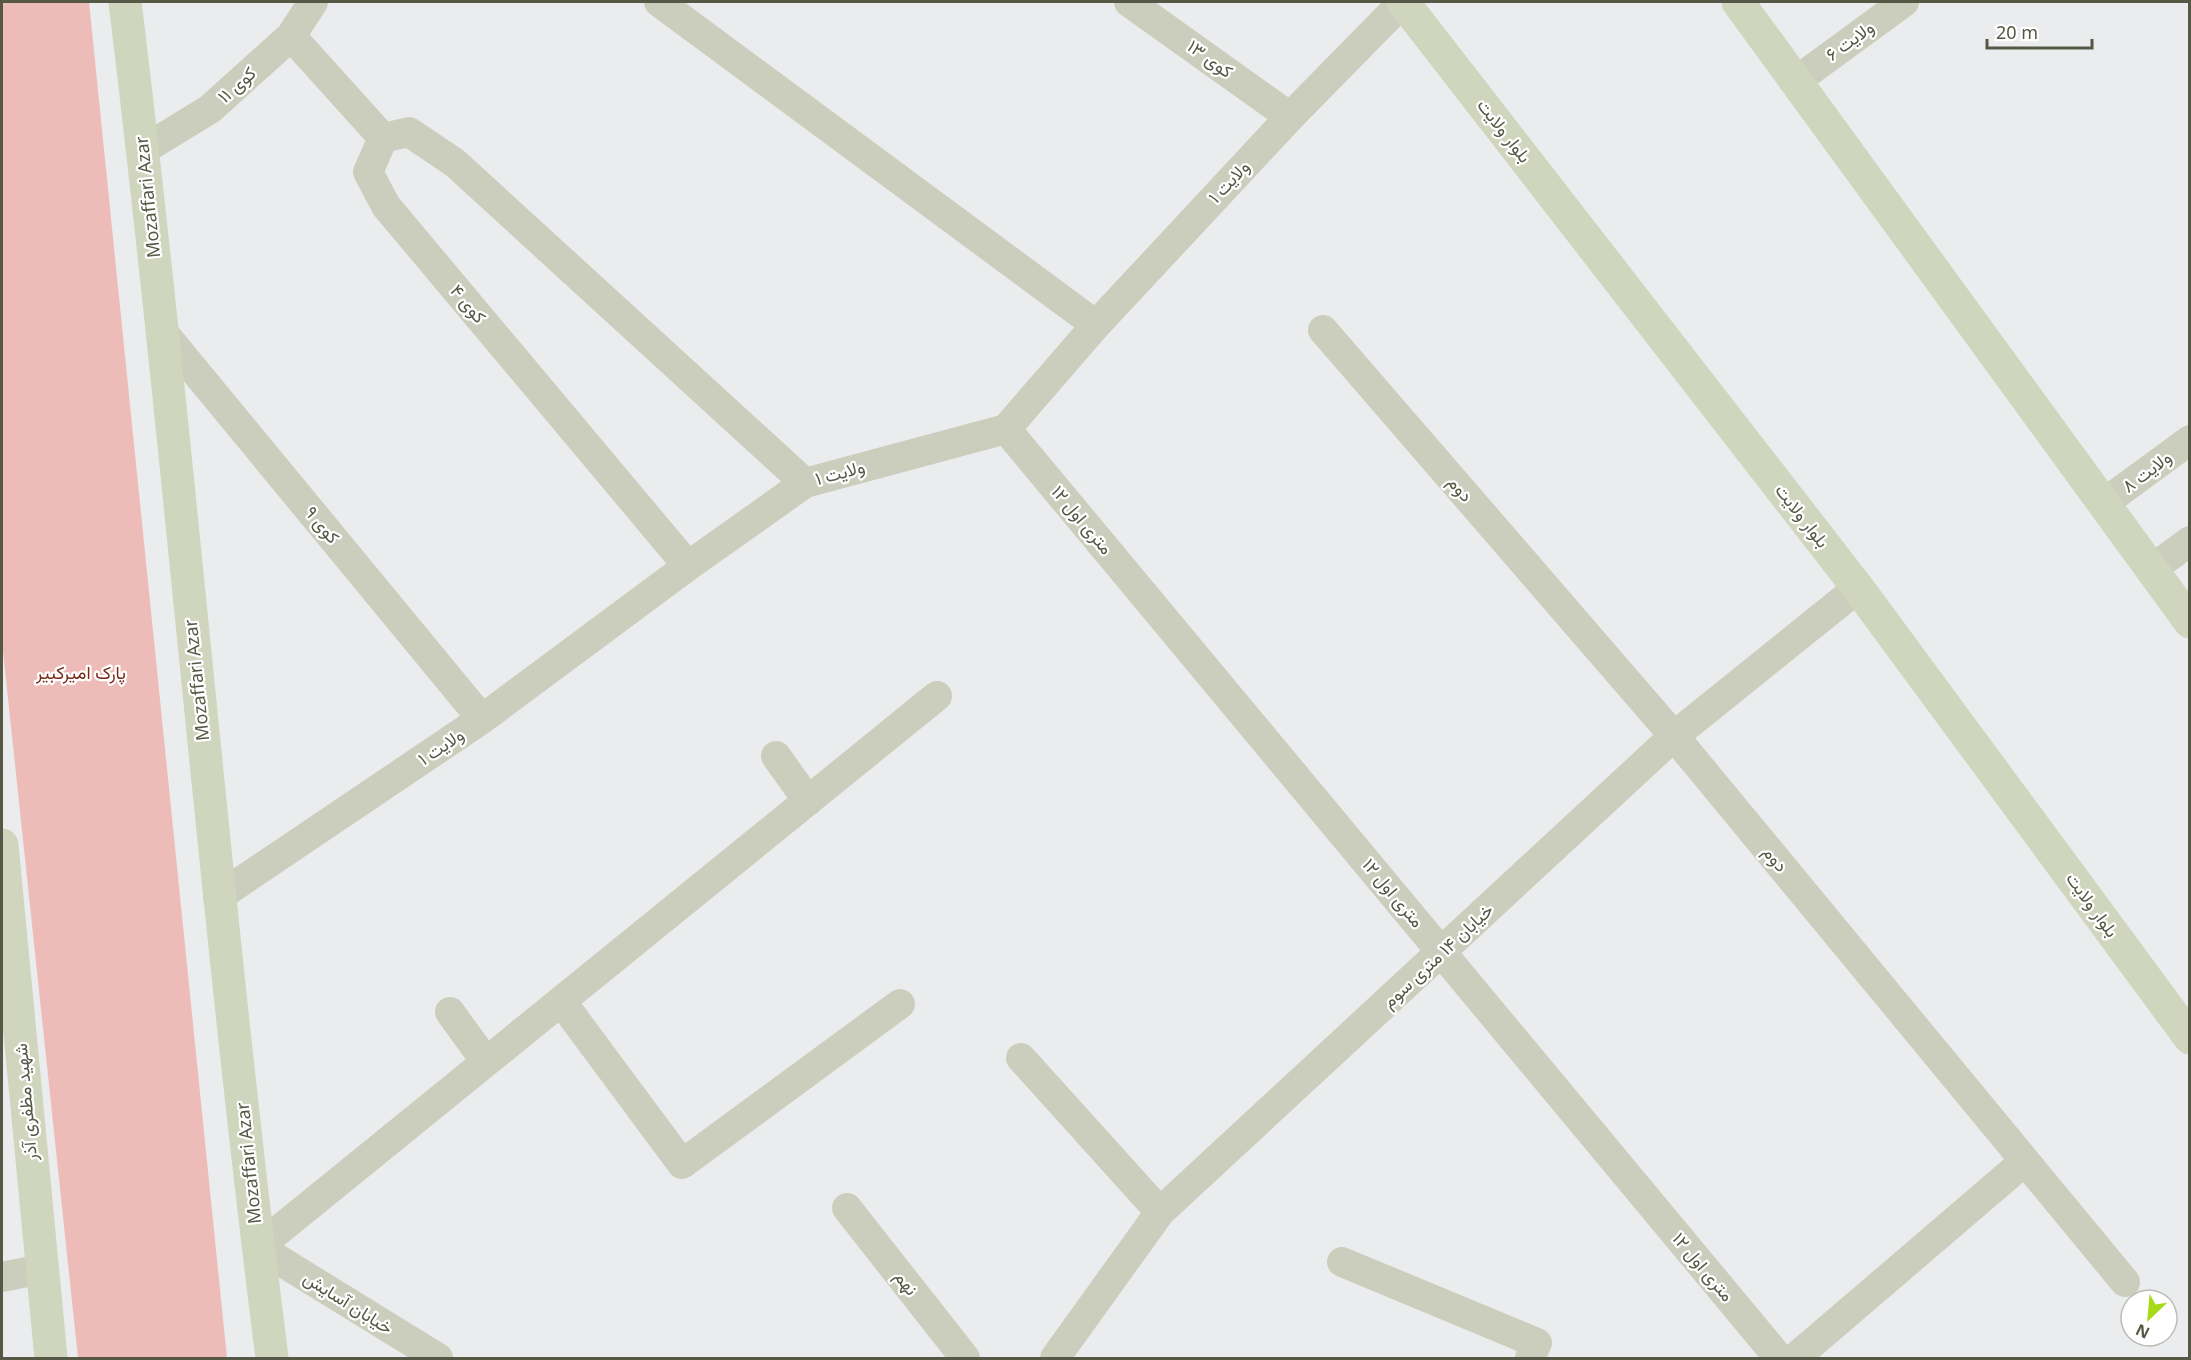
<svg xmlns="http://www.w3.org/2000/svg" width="2191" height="1360" font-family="'Noto Sans',Vazirmatn,sans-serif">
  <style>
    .green { fill: #edbcb8 }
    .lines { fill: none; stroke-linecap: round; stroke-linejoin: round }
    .street { stroke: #cbcebc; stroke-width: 30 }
    .secondary { stroke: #d0d5bd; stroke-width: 33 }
    .labels { text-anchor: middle; stroke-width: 4.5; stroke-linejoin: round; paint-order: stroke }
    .street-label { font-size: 18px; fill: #555844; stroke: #fff }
    .park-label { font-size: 18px; fill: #782a16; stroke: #fff }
  </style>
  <rect width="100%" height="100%" fill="#ebecee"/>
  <path class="green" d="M2,2h87l138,1356h-149l-76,-716z"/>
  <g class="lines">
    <path class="street" d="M659,2l437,323
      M1129,2l161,115
      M291,36l92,102 -15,34 18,34 302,360
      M1796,81l108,-79
      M383,138l26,-6 46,31 350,320
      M143,150l67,-41 81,-73 22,-34
      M1323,330l351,406 351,425 -230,197
      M162,331l320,388
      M1006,429l773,929
      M2104,503l86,-63
      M2152,569l38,-28
      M776,756l32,45
      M218,897l264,-178 206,-153 117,-83 201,-54 90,-104 194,-208 113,-115
      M561,1001l121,163 218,-160
      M450,1012l36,50
      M1021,1058l139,154
      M2025,1161l100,121
      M847,1208l118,150
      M1342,1262l195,81 -7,15
      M2,1277l40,-8
      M438,1358l-180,-111 679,-551
      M1055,1358l105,-146 514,-476 184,-148"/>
    <path class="secondary" d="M125,2c55,451 90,905 147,1356
      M1403,2l455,586 332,450
      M1738,2l452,620
      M2,845l49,513"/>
  </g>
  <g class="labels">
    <g class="street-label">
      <text transform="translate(1850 41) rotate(-36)" y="6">ولایت ۶</text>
      <text transform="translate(1210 59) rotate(36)" y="6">کوی ۱۳</text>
      <text transform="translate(237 85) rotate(-42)" y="6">کوی ۱۱</text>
      <text transform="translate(1504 131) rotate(52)" y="6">بلوار ولایت</text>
      <text transform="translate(1229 182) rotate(-47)" y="6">ولایت ۱</text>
      <text transform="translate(148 197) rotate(-96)" y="6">Mozaffari Azar</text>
      <text transform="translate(468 304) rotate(50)" y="6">کوی ۴</text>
      <text transform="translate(2147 472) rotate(-37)" y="6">ولایت ۸</text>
      <text transform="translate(840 473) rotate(-15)" y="6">ولایت ۱</text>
      <text transform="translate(1460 489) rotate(49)" y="6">دوم</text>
      <text transform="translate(1802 516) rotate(52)" y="6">بلوار ولایت</text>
      <text transform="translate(1082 520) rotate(50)" y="6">۱۲ متری اول</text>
      <text transform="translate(322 525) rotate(50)" y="6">کوی ۹</text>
      <text transform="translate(197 680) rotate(-96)" y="6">Mozaffari Azar</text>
      <text transform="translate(441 747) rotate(-34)" y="6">ولایت ۱</text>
      <text transform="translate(1775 859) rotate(50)" y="6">دوم</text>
      <text transform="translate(1393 893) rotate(50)" y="6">۱۲ متری اول</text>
      <text transform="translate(2092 905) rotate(54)" y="6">بلوار ولایت</text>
      <text transform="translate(1438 956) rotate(-43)" y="6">خیابان ۱۴ متری سوم</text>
      <text transform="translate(26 1102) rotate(-95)" y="6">شهید مظفری آذر</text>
      <text transform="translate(249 1163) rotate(-96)" y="6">Mozaffari Azar</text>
      <text transform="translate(1703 1267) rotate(50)" y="6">۱۲ متری اول</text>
      <text transform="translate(906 1283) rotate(52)" y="6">نهم</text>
      <text transform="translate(348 1303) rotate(32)" y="6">خیابان آسایش</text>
    </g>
    <g class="park-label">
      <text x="81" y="679">پارک امیرکبیر</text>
    </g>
  </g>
  <rect width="2191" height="1360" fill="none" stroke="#555844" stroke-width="6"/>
  <g transform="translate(2149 1318) rotate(206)"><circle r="28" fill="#ffffff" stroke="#bbbcb4" stroke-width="1.5"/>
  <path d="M0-4.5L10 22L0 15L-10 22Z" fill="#a7da19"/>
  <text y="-9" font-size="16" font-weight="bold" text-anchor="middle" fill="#555844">N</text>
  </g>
  <path d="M1987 39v9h105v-9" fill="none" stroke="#555844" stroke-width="3"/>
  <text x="1996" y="39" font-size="18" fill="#555844" stroke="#ffffff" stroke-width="4.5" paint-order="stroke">20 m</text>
</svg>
